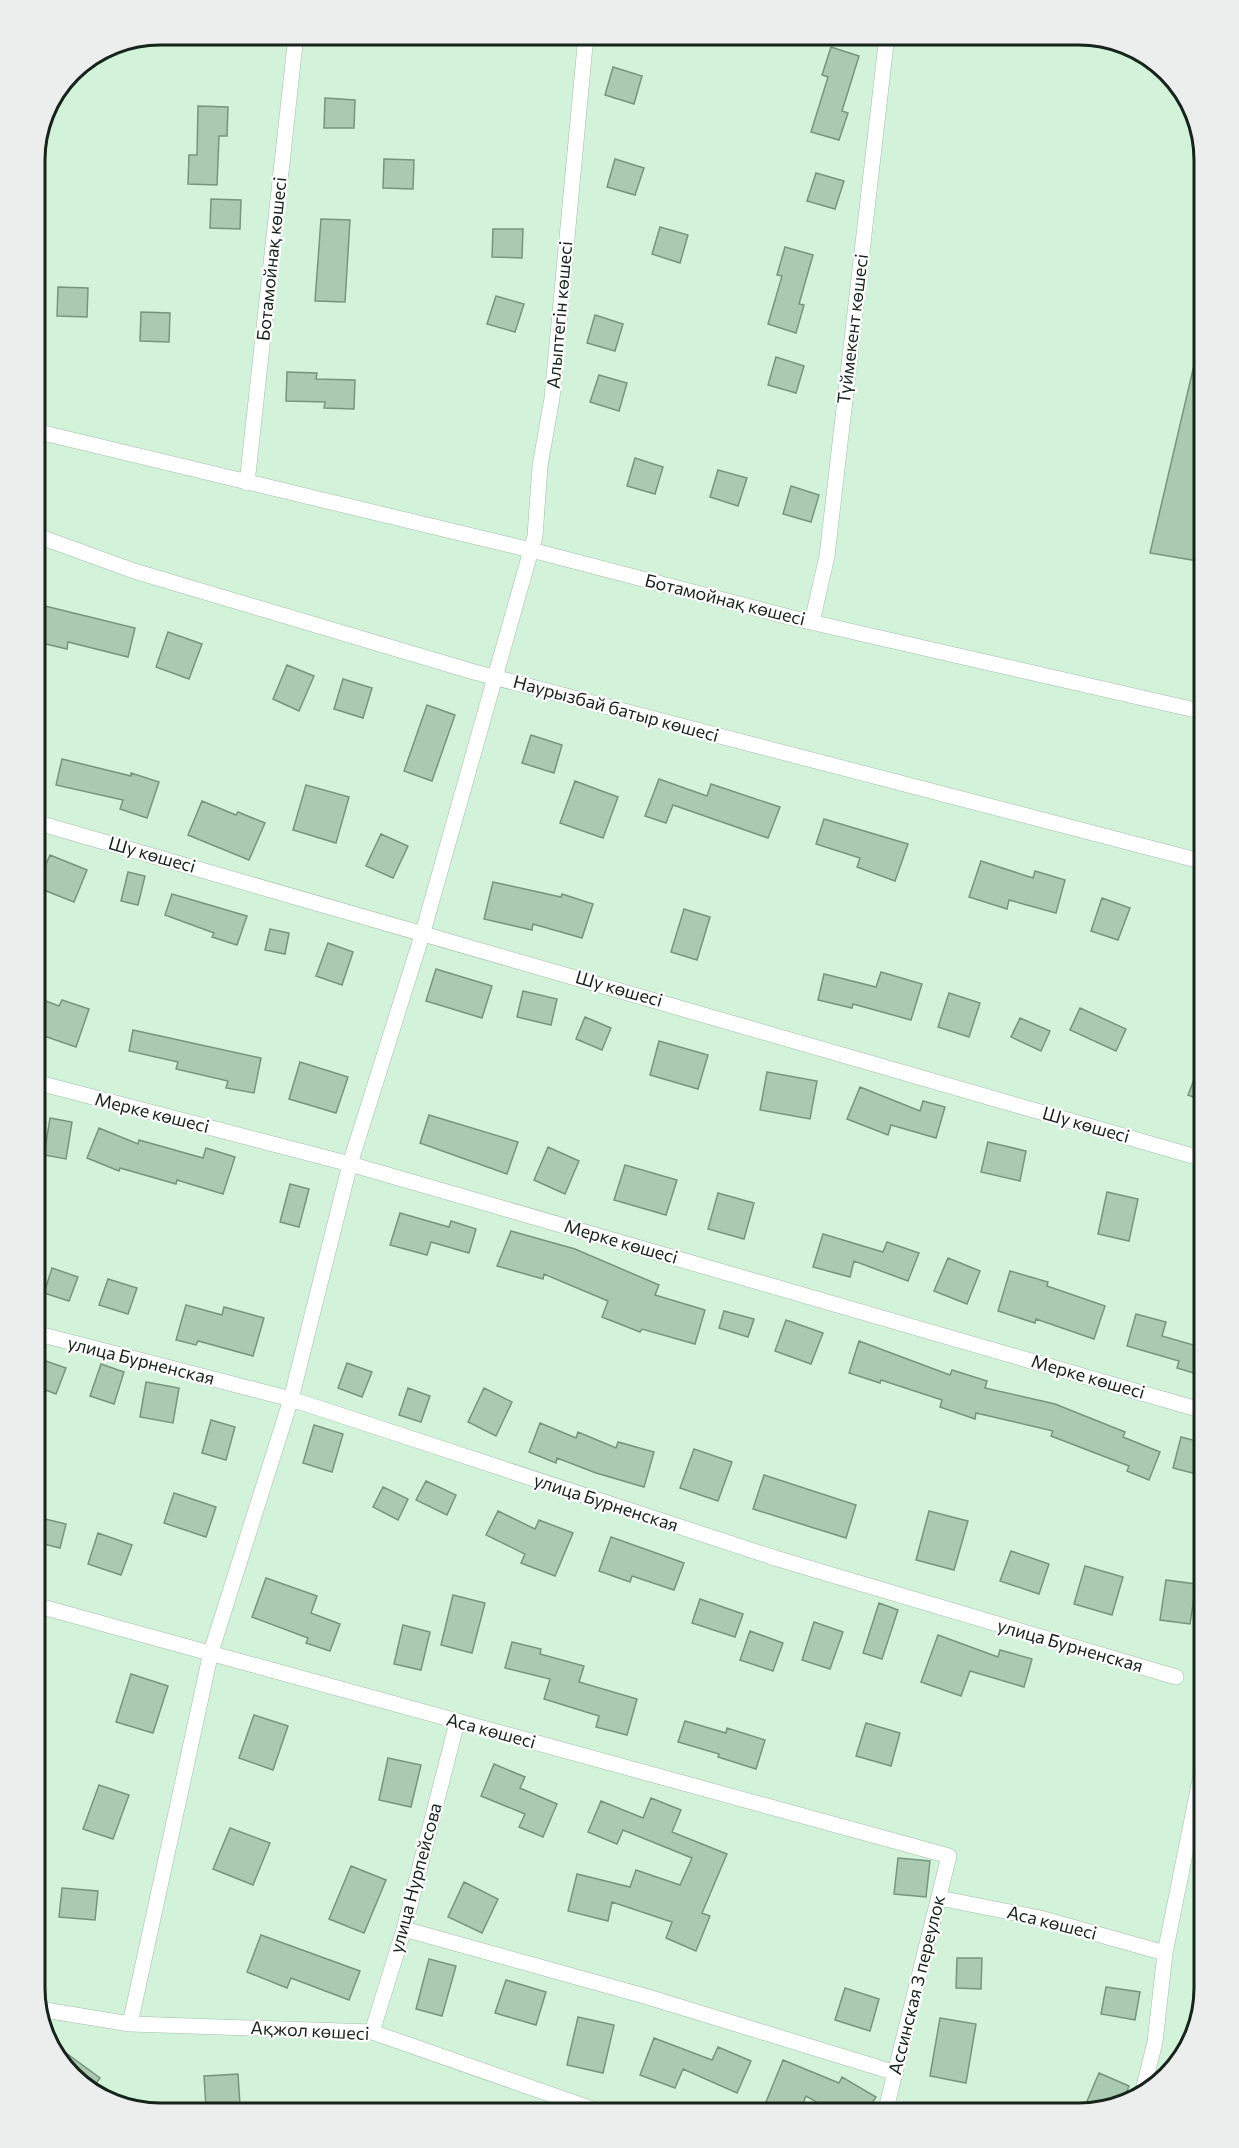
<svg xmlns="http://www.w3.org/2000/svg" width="1239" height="2148" font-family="Commissioner,sans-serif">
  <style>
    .building { fill: #a9c9b0; stroke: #76957e; stroke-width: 1.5 }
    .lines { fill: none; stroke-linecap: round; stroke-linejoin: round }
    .street-casing { stroke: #9ebea6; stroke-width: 16 }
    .street { stroke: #fff; stroke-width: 15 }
    .labels { text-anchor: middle; stroke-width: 4.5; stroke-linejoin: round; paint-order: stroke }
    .street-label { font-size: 18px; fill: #17241b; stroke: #fff }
    .rim { fill: none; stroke: #17241b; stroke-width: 3 }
  </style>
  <rect width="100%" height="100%" fill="#d2f3da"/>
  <path class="building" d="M831,47l28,9 -17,55 6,2 -9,27 -28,-8 17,-55 -6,-2z
    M613,67l29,9 -8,28 -29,-9z
    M325,98l30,2 -1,28h-30z
    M198,106l30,1 -1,29h-8l-2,49 -29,-1 1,-29h8z
    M384,159l30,1 -1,29 -30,-1z
    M615,159l29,9 -9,27 -28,-8z
    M816,173l28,8 -9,28 -28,-8z
    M211,199l30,1 -1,29 -30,-1z
    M321,219l29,1 -5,82 -30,-1z
    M660,227l28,8 -8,28 -28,-9z
    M493,229h30l-1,29 -30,-1z
    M785,247l28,8 -14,49 5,1 -8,28 -28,-9 14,-48 -5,-1z
    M58,287l30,1 -1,29 -30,-1z
    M496,296l28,8 -9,28 -28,-8z
    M141,312l29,1 -1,29 -29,-1z
    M595,315l28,9 -8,27 -28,-8z
    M1198,348l6,1v213l-54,-9z
    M776,357l28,9 -8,27 -28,-8z
    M287,372l30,1 -1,6 39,1 -1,29 -30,-1 1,-6 -39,-1z
    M599,375l28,8 -8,28 -29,-9z
    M635,458l28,9 -8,27 -28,-8z
    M718,470l29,8 -9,28 -28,-9z
    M791,486l28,9 -8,27 -28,-8z
    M45,606l90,22 -7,29 -60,-15 -1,7 -30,-7z
    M168,632l34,12 -13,35 -33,-12z
    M287,665l27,11 -15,35 -26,-12z
    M343,679l29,9 -9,30 -29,-9z
    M427,705l28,10 -23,66 -28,-10z
    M531,735l31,10 -8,28 -32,-10z
    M62,759l69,17v-3l28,9 -12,36 -27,-9 3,-9 -67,-15z
    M659,779l48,17 4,-12 69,23 -12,31 -95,-33 -7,18 -21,-7z
    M575,781l43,16 -15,41 -43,-15z
    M306,785l43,12 -13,46 -43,-13z
    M202,801l34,14 2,-3 27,11 -16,37 -61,-25z
    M824,819l84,25 -13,37 -38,-14 3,-9 -44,-14z
    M381,834l27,12 -15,32 -27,-12z
    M50,855l37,15 -13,32 -38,-15z
    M981,861l52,17 2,-7 30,9 -9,33 -47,-13 -2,9 -38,-12z
    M128,872l17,4 -7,29 -17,-4z
    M493,882l68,15 1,-3 31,10 -11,34 -49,-14 -1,6 -48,-11z
    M172,894l75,22 -10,29 -25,-8 2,-4 -49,-18z
    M1102,898l28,10 -12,32 -27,-9z
    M684,909l26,8 -13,43 -26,-8z
    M270,929l19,4 -4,21 -20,-4z
    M328,943l25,9 -11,33 -26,-9z
    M436,969l56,17 -10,32 -56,-17z
    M881,972l41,12 -11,36 -58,-16 -1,4 -34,-8 6,-26 52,13z
    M523,991l34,8 -6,26 -34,-8z
    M949,993l31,10 -11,34 -31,-10z
    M35,997l24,9 3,-6 27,9 -13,38 -41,-14z
    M1080,1008l46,21 -10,22 -46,-21z
    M585,1017l26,11 -9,22 -26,-11z
    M1020,1018l30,13 -9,20 -30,-14z
    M133,1030l128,28 -7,35 -28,-5 2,-7 -52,-12 2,-7 -49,-11z
    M659,1041l49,14 -10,34 -48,-14z
    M1204,1054v47l-16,-6z
    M300,1062l48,15 -12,36 -47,-14z
    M767,1072l50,9 -7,38 -50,-9z
    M860,1087l60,24 3,-10 22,6 -9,31 -45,-13 -3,10 -41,-16z
    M429,1115l89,27 -11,32 -87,-31z
    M50,1118l22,4 -6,37 -22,-4z
    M99,1128l39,16 1,-4 64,18 3,-10 29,9 -12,37 -46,-14 -1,4 -56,-16 -1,3 -32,-13z
    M988,1142l38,9 -6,30 -39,-9z
    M548,1147l31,14 -14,33 -31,-14z
    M625,1165l52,15 -11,35 -52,-15z
    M290,1184l19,5 -10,38 -19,-5z
    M1107,1192l31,7 -9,42 -31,-7z
    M718,1193l36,10 -10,36 -36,-10z
    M400,1213l49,14 2,-6 25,8 -7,24 -38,-11 -4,13 -37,-10z
    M511,1231l64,18 84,36 -4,10 50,15 -10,34 -53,-15 -2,3 -38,-15 6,-16 -64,-27 -1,5 -46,-13z
    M823,1234l60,18 4,-10 32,11 -11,28 -54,-20 -4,16 -37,-10z
    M948,1258l32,13 -13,33 -33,-13z
    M52,1268l26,9 -9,24 -25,-8z
    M1010,1271l38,11 -1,4 58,20 -11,33 -58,-20 -1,4 -37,-12z
    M108,1279l29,9 -9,26 -29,-9z
    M186,1305l36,10 2,-8 40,11 -11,38 -55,-15 -2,4 -20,-5z
    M724,1311l30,8 -6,18 -29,-9z
    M1136,1314l30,8 -4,14 42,12v28l-27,-8 2,-7 -52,-15z
    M786,1320l37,13 -12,31 -36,-13z
    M859,1341l91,34 2,-5 35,11 -2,7 70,16 70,28 -2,5 37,15 -11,28 -22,-9 2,-5 -78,-30 2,-5 -77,-18 -1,6 -35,-12 2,-7 -61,-20 -1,3 -31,-10z
    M40,1359l26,9 -10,26 -21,-8v-12z
    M347,1363l25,9 -10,25 -24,-9z
    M101,1364l23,8 -10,32 -24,-8z
    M146,1382l33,6 -6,35 -33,-6z
    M408,1388l22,8 -9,26 -22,-7z
    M484,1388l28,14 -16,34 -28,-14z
    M211,1420l24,7 -9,33 -24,-7z
    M540,1423l36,15 2,-6 38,16 2,-6 36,10 -10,35 -48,-14 -39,-15 -1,5 -27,-11z
    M314,1425l29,9 -11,38 -29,-9z
    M1181,1437l23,6v33l-31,-8z
    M694,1449l38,13 -14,39 -38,-13z
    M764,1475l92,30 -10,33 -93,-29z
    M426,1481l30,14 -9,20 -31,-15z
    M383,1487l25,12 -10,21 -25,-13z
    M174,1493l42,14 -10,30 -42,-14z
    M498,1511l37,18 4,-9 34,13 -18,43 -34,-13 4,-9 -39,-19z
    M929,1511l39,10 -14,49 -38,-10z
    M41,1518l25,6 -6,24 -25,-6z
    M98,1533l34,12 -11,30 -33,-11z
    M611,1537l73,26 -10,27 -42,-14 -2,6 -31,-11z
    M1011,1551l38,13 -10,30 -39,-13z
    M1085,1566l38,11 -11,38 -38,-11z
    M266,1578l51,18 -6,17 29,11 -10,27 -24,-8 2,-5 -56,-21z
    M1166,1580l30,4 -6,40 -30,-4z
    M453,1595l32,8 -13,50 -31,-8z
    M700,1599l43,15 -8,23 -43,-14z
    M879,1603l19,7 -16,49 -19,-6z
    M814,1622l29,10 -13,37 -28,-9z
    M403,1625l27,7 -9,38 -27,-6z
    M750,1631l33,12 -10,28 -33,-11z
    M938,1635l60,22 2,-7 32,9 -8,28 -54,-16 -9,25 -40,-14z
    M512,1642l29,7 -1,5 44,12 -5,16 58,17 -10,36 -31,-8 3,-11 -55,-17 6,-20 -45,-11z
    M131,1674l37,12 -15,47 -37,-11z
    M254,1715l34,11 -15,44 -34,-12z
    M685,1721l41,12 1,-5 38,12 -9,29 -38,-12 1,-3 -41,-12z
    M866,1723l34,10 -9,33 -35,-10z
    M388,1758l33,7 -10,42 -32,-7z
    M494,1764l31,13 -5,11 37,16 -14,33 -24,-10 6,-13 -44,-18z
    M99,1785l30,10 -16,44 -30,-10z
    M651,1798l30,12 -9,22 55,22 -25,59 8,3 -14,35 -30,-13 6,-16 -60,-20 -4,19 -40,-10 9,-37 53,13 6,-17 44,15 12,-27 -69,-28 -6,14 -29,-12 13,-31 42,17z
    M230,1828l40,15 -17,42 -40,-16z
    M898,1858l32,3 -4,36 -32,-3z
    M351,1866l35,14 -22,53 -35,-14z
    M464,1882l34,17 -16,34 -34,-16z
    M62,1888l36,3 -3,29 -36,-3z
    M261,1935l99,36 -11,29 -58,-22 -4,10 -40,-16z
    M957,1958h25l-1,31 -25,-1z
    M429,1959l27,7 -14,50 -26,-7z
    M506,1980l40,12 -10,33 -41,-12z
    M1106,1987l34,5 -5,28 -34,-6z
    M845,1988l34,11 -9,32 -35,-11z
    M578,2017l36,8 -11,48 -36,-8z
    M940,2018l36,6 -10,59 -36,-7z
    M654,2038l58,22 6,-13 33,14 -14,32 -54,-24 -8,19 -35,-13z
    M62,2050l38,28 -10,14 -33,-37z
    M783,2060l56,23 3,-6 34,20 -10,16h-30l-30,-17 -7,17h-6l-27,-11z
    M1099,2073l30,13 -7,18 -40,9z
    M238,2074l2,31 -34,2 -2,-31z"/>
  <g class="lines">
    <defs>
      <path id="street" d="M35,431l496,119 262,68 411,94
        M247,483l49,-448
        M35,535l99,36 340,101 730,190
        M812,622l15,-66 60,-521
        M35,822l1168,337
        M35,1082l315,82 854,247
        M35,1333l256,66 484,159 401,119
        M35,1605l914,251 -64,257
        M939,1898l101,20 125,35
        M404,1929l244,68 248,76
        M39,2009l91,15 242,8 232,81
        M130,2024l81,-372 80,-253 59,-235 73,-232 112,-396 5,-70 12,-68 34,-363
        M372,2032l32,-103 53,-207
        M1142,2094l13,-52 10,-89 39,-193"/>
    </defs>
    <use href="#street" class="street-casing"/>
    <use href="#street" class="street"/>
  </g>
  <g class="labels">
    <g class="street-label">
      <text transform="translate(272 259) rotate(-84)" y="6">Ботамойнақ көшесі</text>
      <text transform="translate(560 315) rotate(-85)" y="6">Алыптегін көшесі</text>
      <text transform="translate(853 329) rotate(-83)" y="6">Түймекент көшесі</text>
      <text transform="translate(725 600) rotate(14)" y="6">Ботамойнақ көшесі</text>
      <text transform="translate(616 709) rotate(15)" y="6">Наурызбай батыр көшесі</text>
      <text transform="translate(152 855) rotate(16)" y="6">Шу көшесі</text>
      <text transform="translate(619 989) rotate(16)" y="6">Шу көшесі</text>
      <text transform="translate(152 1113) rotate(14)" y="6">Мерке көшесі</text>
      <text transform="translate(1086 1125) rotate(16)" y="6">Шу көшесі</text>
      <text transform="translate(621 1242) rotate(16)" y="6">Мерке көшесі</text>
      <text transform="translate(141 1361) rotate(14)" y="6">улица Бурненская</text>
      <text transform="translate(1088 1377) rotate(16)" y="6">Мерке көшесі</text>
      <text transform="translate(606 1503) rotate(18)" y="6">улица Бурненская</text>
      <text transform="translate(1070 1646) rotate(16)" y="6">улица Бурненская</text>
      <text transform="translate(491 1731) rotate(15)" y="6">Аса көшесі</text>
      <text transform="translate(416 1878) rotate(-75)" y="6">улица Нурпейсова</text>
      <text transform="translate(1052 1923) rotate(14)" y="6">Аса көшесі</text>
      <text transform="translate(917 1985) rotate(-76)" y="6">Ассинская 3 переулок</text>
      <text transform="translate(310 2031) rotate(3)" y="6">Ақжол көшесі</text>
    </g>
  </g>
  <path d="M0 0H1239V2148H0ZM160 45H1079A115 115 0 0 1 1194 160V1988A115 115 0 0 1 1079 2103H160A115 115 0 0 1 45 1988V160A115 115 0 0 1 160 45Z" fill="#eceded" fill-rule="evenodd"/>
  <path class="rim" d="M160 45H1079A115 115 0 0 1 1194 160V1988A115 115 0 0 1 1079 2103H160A115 115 0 0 1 45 1988V160A115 115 0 0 1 160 45Z"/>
</svg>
